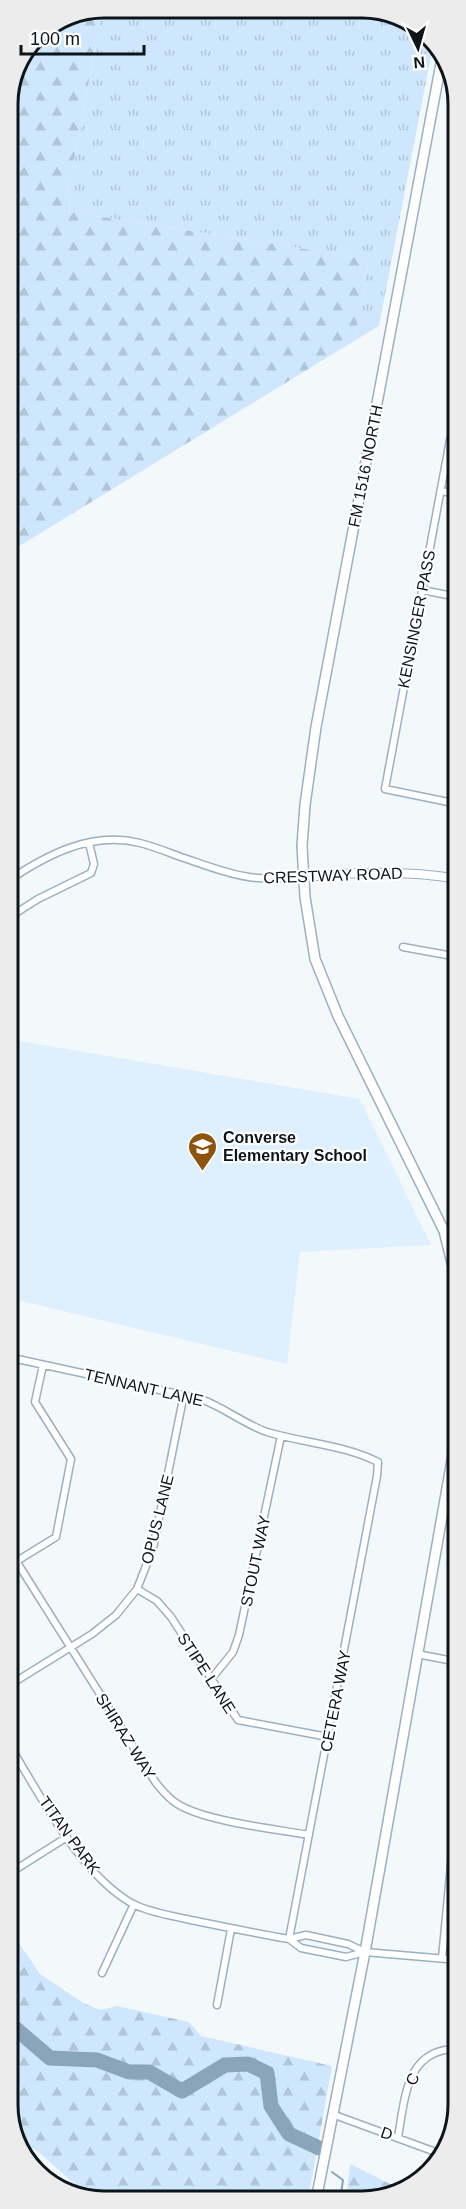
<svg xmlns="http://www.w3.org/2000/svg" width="466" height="2209" font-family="Arial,sans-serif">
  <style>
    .built { fill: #deeffe }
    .grass { fill: url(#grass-tufts) }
    .forest { fill: url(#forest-firs) }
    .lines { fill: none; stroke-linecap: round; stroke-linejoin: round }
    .stream { stroke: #8aa4ba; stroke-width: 2 }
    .river { stroke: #8aa4ba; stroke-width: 15 }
    .minor-casing { stroke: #9bb0c2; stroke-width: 9 }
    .tertiary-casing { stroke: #9bb0c2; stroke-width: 10 }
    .secondary-casing { stroke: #9bb0c2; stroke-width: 12 }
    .minor { stroke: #fff; stroke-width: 6 }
    .tertiary { stroke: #fff; stroke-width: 8 }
    .secondary { stroke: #fff; stroke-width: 9 }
    .labels { text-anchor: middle; stroke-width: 4.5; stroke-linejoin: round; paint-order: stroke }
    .street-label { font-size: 16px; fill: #0d151b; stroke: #fff }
    .poi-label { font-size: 16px; font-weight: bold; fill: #0d151b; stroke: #fff; text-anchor: start }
    .rim { fill: none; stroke: #0d151b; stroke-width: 3 }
  </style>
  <defs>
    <pattern id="grass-tufts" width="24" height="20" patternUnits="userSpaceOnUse" patternTransform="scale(1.5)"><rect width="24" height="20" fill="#cee7fd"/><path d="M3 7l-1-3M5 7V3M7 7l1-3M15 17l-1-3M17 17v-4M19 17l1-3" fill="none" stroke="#b0c5d8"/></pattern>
    <pattern id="forest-firs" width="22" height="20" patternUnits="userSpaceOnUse" patternTransform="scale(1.5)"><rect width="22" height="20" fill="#cee7fd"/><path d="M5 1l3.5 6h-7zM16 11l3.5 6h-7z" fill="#b0c5d8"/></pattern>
  </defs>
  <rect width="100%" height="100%" fill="#f3f8fb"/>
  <path class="built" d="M8,1039l352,60 71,146 -131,7 -13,112 -279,-66z"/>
  <path class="grass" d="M103,8l284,3 47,29 -55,286 -25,15 15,-82 -305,-48z"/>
  <path class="forest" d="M103,8l-39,203 305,48 -15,82 -346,212v-455l28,-62z
    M8,1927l32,47 45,30 16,6 16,-4 72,16 12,14 131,30 -24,134h-216l-52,-47 -22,-14 -10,-22z
    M350,2164l48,24 -24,13h-28z"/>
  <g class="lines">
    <path class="stream" d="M332,2172l11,8 -3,21"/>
    <path class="river" d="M8,2022l42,36 47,2 32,12h20l33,19 43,-26 23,-1 19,9 4,33 18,28 30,14"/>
    <defs>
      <path id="minor" d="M458,415l-8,25 -65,349 73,15
        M441,491l17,3
        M422,590l36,7
        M8,881c38,-26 83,-50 132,-38 16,4 32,11 47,16 20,7 41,15 62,18 18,3 36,1 55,0
        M8,918l30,-19 53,-26 3,-9 -5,-21
        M403,947l55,10
        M456,1060h2
        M8,1357l193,42c24,9 43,25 66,33 37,11 77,13 111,30l-1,14 -88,463c-35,-6 -69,-13 -103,-20 -18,-4 -37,-7 -53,-15 -54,-30 -93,-110 -125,-161
        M8,1548l148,235c6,7 12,15 20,20 26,18 99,26 133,32
        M17,1561l39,-24 15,-78 -36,-57 8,-37
        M137,1589l20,12 14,16 67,103 90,17
        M417,1654l31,6 10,-4
        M212,1678l21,-26 6,-17 42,-199
        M8,1686l84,-52 24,-19 21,-26 16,-41 31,-154
        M18,1868l49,-31
        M365,1952l-19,5 -45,-9 -12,-9 17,-4 42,9 17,8 93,8
        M442,1958l16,-166
        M102,1973l32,-69
        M217,2005l14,-76
        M332,2114l109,40
        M398,2137c7,-39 8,-89 60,-88"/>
      <path id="tertiary" d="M304,877c52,-5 102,-7 154,2"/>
      <path id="secondary" d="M442,58l-126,669 -11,78 -3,41 3,51 10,62 23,57 106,215 14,56
        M316,2200l49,-248 93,-526"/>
    </defs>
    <use href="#minor" class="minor-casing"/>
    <use href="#tertiary" class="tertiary-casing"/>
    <use href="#secondary" class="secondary-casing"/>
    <use href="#minor" class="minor"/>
    <use href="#tertiary" class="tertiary"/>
    <use href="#secondary" class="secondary"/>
  </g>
  <defs>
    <symbol id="school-pin" viewBox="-11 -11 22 30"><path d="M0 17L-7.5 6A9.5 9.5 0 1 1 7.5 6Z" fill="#8d540d" stroke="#fff"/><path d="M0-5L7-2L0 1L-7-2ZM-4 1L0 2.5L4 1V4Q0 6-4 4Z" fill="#fff"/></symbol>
  </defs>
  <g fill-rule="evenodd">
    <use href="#school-pin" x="186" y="1130" width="33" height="45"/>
  </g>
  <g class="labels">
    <g class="street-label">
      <text transform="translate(365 466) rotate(-79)" y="6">FM 1516 NORTH</text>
      <text transform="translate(416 619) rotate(-79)" y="6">KENSINGER PASS</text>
      <text transform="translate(333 875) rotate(-2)" y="6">CRESTWAY ROAD</text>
      <text transform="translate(144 1387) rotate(13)" y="6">TENNANT LANE</text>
      <text transform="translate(157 1519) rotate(-76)" y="6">OPUS LANE</text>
      <text transform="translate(255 1561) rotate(-78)" y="6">STOUT WAY</text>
      <text transform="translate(207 1673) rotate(57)" y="6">STIPE LANE</text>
      <text transform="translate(335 1701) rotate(-79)" y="6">CETERA WAY</text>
      <text transform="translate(126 1736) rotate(58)" y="6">SHIRAZ WAY</text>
      <text transform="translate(70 1835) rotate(54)" y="6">TITAN PARK</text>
      <text transform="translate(412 2079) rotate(-65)" y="6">C</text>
      <text transform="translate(387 2133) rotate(19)" y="6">D</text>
    </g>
    <g class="poi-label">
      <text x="223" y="1143">Converse<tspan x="223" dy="18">Elementary School</tspan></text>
    </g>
  </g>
  <path d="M0 0H466V2209H0ZM104 18H362A86 86 0 0 1 448 104V2105A86 86 0 0 1 362 2191H104A86 86 0 0 1 18 2105V104A86 86 0 0 1 104 18Z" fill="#ececed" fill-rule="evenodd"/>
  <path class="rim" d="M104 18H362A86 86 0 0 1 448 104V2105A86 86 0 0 1 362 2191H104A86 86 0 0 1 18 2105V104A86 86 0 0 1 104 18Z"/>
  <g transform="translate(418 48) rotate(175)" stroke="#ffffff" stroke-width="4.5" paint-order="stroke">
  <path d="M0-4.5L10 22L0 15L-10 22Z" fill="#0d151b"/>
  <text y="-9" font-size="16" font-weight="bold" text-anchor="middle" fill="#0d151b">N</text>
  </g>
  <path d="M21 45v9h123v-9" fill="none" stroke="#0d151b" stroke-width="3"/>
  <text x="30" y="45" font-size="18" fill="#0d151b" stroke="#ffffff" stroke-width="4.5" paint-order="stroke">100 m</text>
</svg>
